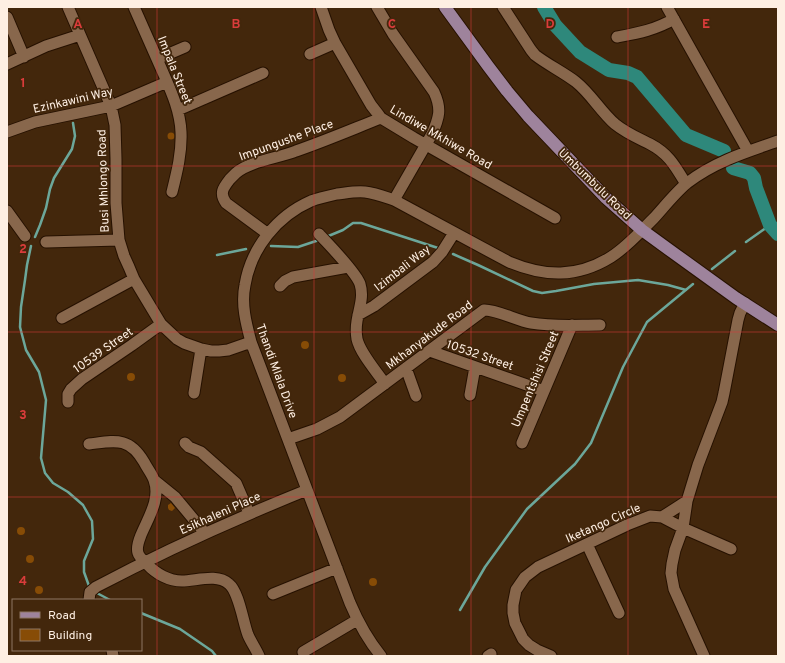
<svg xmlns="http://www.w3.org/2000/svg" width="785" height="663" font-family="Overpass,sans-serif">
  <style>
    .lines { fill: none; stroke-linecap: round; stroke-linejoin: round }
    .stream { stroke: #6ca79a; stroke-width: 2.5 }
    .river { stroke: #2e887b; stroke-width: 14 }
    .building { fill: #874c06 }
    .minor-casing { stroke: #261100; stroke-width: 13 }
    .major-casing { stroke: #261100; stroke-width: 14 }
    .minor { stroke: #88674c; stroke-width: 11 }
    .major { stroke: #9e839c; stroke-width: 12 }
    .grid { fill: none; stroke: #da3c3b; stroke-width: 1; stroke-opacity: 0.55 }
    .labels { text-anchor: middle; stroke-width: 3.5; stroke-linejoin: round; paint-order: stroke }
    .street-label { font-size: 12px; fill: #feefe3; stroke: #43270c }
    .grid-label { font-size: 13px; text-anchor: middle; font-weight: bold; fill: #da3c3b; stroke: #43270c; stroke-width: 3.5; stroke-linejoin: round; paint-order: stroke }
  </style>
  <rect width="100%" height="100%" fill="#43270c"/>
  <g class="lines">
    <path class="stream" d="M35,237l5,-12 6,-17 4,-19 4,-11 18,-29 3,-13 -2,-13
      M326,237l17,-7 10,-7h8l77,25
      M746,242l24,-17
      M31,246l-4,19 -2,15 -4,27 -1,20 6,23 13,22 7,28 -5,58 4,15 8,10 15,9 15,13 9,16 1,18 -9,22v11l5,14
      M271,246l27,1 21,-7
      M453,254l25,11 55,26 9,2 14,-2 38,-7 44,-4 30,5 18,5
      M217,255l29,-6
      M712,269l23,-18
      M95,592l15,8
      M460,610l25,-43 42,-58 48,-45 16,-21 32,-76 24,-45 46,-38
      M141,613l39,16 32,22 4,5"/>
    <path class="river" d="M544,7l11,18 25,27 29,18 19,3 9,4 49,58 38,16
      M733,168l17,5 4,5 2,10 14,37 8,9"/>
  </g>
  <path class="building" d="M167.5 136a3.5 3.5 0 1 1 7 0a3.5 3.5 0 1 1-7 0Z
    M301 345a4 4 0 1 1 8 0a4 4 0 1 1-8 0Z
    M127 377a4 4 0 1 1 8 0a4 4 0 1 1-8 0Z
    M338 378a4 4 0 1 1 8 0a4 4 0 1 1-8 0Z
    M171,503l4,5 -3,3 -3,-1 -1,-2v-3z
    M17 531a4 4 0 1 1 8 0a4 4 0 1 1-8 0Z
    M26 559a4 4 0 1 1 8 0a4 4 0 1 1-8 0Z
    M369 582a4 4 0 1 1 8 0a4 4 0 1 1-8 0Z
    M35 590a4 4 0 1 1 8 0a4 4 0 1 1-8 0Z"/>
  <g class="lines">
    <defs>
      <path id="minor" d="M68,7l43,99 4,19 1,34v44l3,37 5,16 5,11 5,12 27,45 16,15 7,4 17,6 10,2h8l9,-1 23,-8
        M134,7c9,20 18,41 27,61 9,21 19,41 20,64 1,20 -4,40 -9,60
        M321,7l8,23 6,13 36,62 7,9 3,4 33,20 141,80
        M377,7l16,27 41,58c8,17 5,26 -2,42l-38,66
        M503,7l28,43 4,5c13,10 28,17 41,27 15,12 25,30 39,42 11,9 23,14 35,20 19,10 25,22 36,40
        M667,7l81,144
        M7,17l17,40
        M617,37c21,-4 38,-7 57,-18
        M310,54l25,-11
        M157,59l28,-12
        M7,64l39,-18 34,-11
        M178,110l85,-37
        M7,132l28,-10 76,-16 56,-24
        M7,211l18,25
        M268,234l-42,-31c-7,-10 -3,-15 4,-24 2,-2 4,-4 6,-6 14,-12 43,-15 60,-22 29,-10 57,-22 85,-33
        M319,234c10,11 37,38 41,50 4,13 -1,24 -3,37 -1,6 -1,12 0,18 3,14 20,33 28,45
        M46,242l73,-2
        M280,286l5,-5 8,-4 55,-10
        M358,315l16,-9 59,-44 9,-10 12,-19
        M62,318l72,-39
        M430,351l114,40
        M406,368l10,28
        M194,393l7,-44
        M470,395l5,-28
        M68,402v-8l3,-5 11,-10 50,-34 29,-21
        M288,439l29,-10 23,-12 144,-107c11,-1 34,11 47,13 23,4 46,2 69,2
        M185,443l4,4 12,5 35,31 13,30
        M522,443l50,-118
        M89,444c25,-3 40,-8 55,18 3,6 8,12 10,18 7,19 -6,38 -13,55 -2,5 -5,12 -3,18 1,4 6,8 9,11 9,10 22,17 35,17 14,0 35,-8 47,3 10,8 14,38 19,51 3,7 8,14 11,21
        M154,480l21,17 30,36
        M662,517l25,-16
        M587,544l32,69
        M273,594l64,-26
        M89,600l1,-8 6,-5c68,-36 139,-68 211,-97
        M112,650l1,6
        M303,652l54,-32
        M381,656c-13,-16 -23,-34 -31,-53l-99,-261c-5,-19 -10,-38 -6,-57 6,-37 32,-69 66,-84 8,-3 17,-5 26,-7 9,-1 19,-3 28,-2 10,1 20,5 29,8l115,62c36,15 68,16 102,-5 16,-10 30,-26 43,-39 10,-11 22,-26 33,-35 27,-21 59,-31 91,-42
        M488,656l3,-2
        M551,656l-14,-6 -8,-5 -6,-6 -8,-16 -2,-10v-8l3,-15 9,-13 13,-10 89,-42 23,-9 12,1 21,11 48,21
        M704,656l-30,-67 -3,-16 1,-9 3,-14 8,-22 4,-27 11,-36 24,-63 2,-9 14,-73 2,-7 5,-10"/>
      <path id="major" d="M445,7l43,59 19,25 21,25 78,82 36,32 33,24 61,44 42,27"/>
    </defs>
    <use href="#minor" class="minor-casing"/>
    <use href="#major" class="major-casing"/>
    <use href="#minor" class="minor"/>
    <use href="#major" class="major"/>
  </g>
  <path class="grid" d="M157,7v649M314,7v649M471,7v649M628,7v649M7,166h771M7,332h771M7,497h771"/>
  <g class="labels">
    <g class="street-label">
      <text transform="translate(175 70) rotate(68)" y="4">Impala Street</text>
      <text transform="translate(73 100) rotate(-13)" y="4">Ezinkawini Way</text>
      <text transform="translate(441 137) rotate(30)" y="4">Lindiwe Mkhiwe Road</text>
      <text transform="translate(286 140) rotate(-20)" y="4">Impungushe Place</text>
      <text transform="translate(103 181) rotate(-92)" y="4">Busi Mhlongo Road</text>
      <text transform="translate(595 184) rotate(44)" y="4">Umbumbulu Road</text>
      <text transform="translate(402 268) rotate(-38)" y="4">Izimbali Way</text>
      <text transform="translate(429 335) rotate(-37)" y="4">Mkhanyakude Road</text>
      <text transform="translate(103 350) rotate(-35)" y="4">10539 Street</text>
      <text transform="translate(480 355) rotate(19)" y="4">10532 Street</text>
      <text transform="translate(277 371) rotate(70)" y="4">Thandi Mlala Drive</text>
      <text transform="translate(535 379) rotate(-67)" y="4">Umpentshisi Street</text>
      <text transform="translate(220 513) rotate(-24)" y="4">Esikhaleni Place</text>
      <text transform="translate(603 523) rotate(-24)" y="4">Iketango Circle</text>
    </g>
  </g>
  <g class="grid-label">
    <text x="78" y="28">A</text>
    <text x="236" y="28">B</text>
    <text x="392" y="28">C</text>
    <text x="550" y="28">D</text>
    <text x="706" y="28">E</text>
    <text x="23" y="87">1</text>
    <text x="23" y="253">2</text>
    <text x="23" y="419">3</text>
    <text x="23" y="585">4</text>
  </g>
  <rect width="785" height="663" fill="none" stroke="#feefe3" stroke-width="16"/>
  <rect x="12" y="599" width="130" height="52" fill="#43270c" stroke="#8e7762"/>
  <rect x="20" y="612" width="20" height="6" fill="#9e839c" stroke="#8e7762"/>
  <text x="48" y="619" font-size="12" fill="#feefe3">Road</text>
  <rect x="20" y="629" width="20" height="12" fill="#874c06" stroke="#8e7762"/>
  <text x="48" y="639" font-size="12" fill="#feefe3">Building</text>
</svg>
